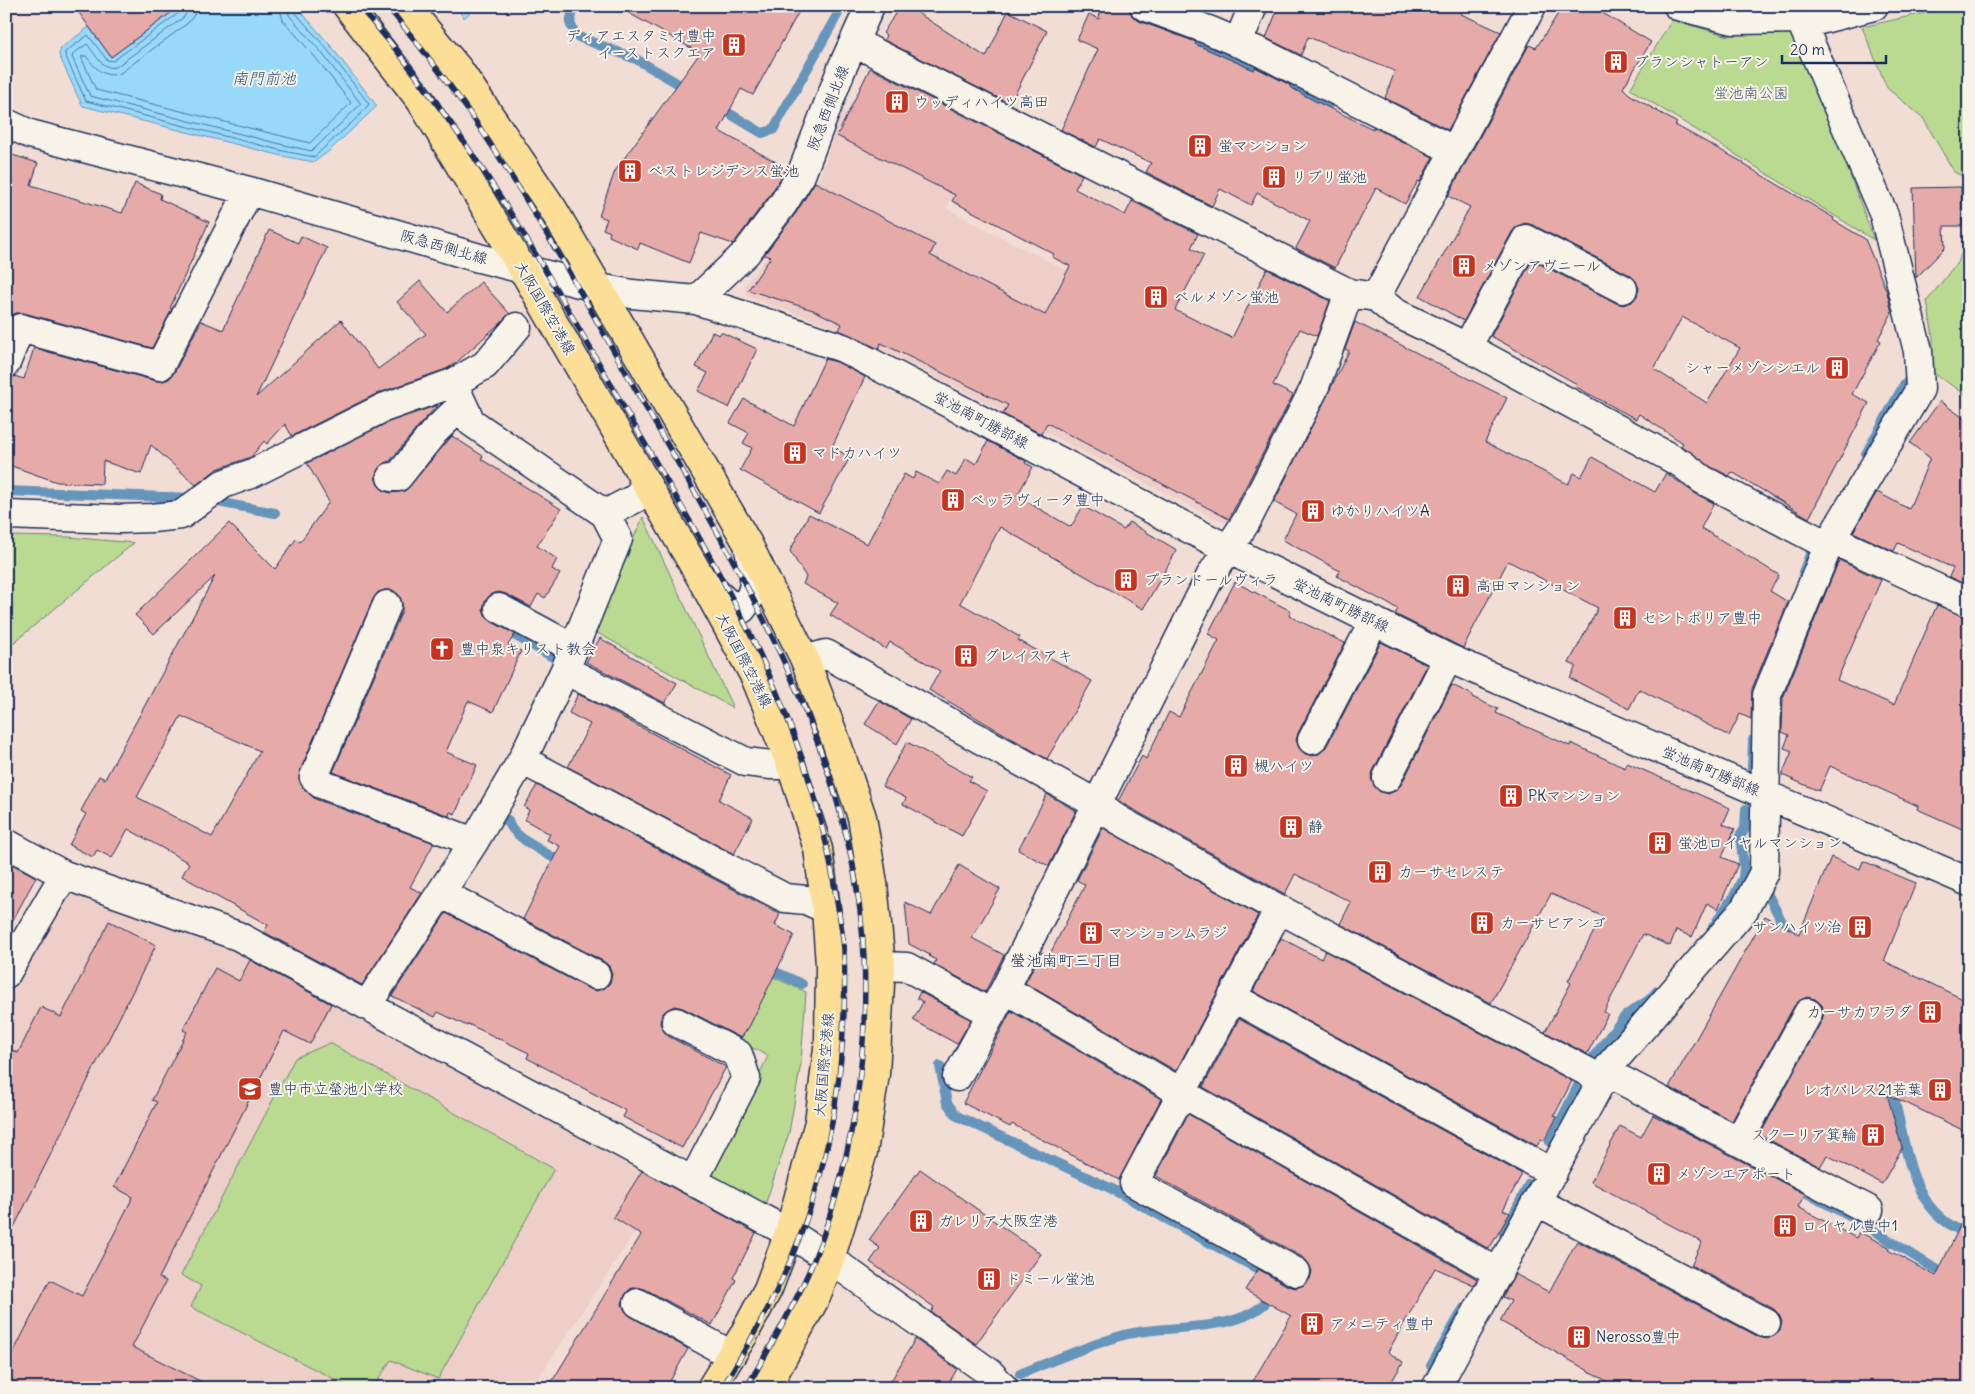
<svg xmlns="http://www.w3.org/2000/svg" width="1975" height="1394" font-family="Delius,'Klee One',sans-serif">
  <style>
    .built { fill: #eecec8 }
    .green { fill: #bad991; stroke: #6a8478 }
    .water { fill: #98d9fa; stroke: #6695bc }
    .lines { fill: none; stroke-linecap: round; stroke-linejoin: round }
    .shore { stroke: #4d739c; stroke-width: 1 }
    .stream { stroke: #6695bc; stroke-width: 10 }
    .building { fill: #e6aba9; stroke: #1b2f5e; fill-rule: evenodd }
    .minor-casing { stroke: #1b2f5e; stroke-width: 31 }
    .major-casing { stroke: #1b2f5e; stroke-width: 31 }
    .minor { stroke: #f7f3e8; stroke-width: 28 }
    .major { stroke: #fcde96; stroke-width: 28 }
    .rail-casing { stroke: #1b2f5e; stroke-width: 5.5 }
    .rail { stroke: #f7f3e8; stroke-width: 4; stroke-dasharray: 11; stroke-linecap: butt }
    .labels { text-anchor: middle; stroke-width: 4; stroke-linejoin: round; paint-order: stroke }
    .poi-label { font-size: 15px; fill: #1b2f5e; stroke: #f7f3e8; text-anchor: start }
    .park-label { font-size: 15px; fill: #435a6b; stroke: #f7f3e8 }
    .street-label { font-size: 15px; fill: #1b2f5e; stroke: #f7f3e8 }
    .water-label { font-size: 16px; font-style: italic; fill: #34517d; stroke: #f7f3e8 }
    .neighbourhood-label { font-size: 16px; fill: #1b2f5e; stroke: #f7f3e8 }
  </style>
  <rect width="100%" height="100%" fill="#f2ddd5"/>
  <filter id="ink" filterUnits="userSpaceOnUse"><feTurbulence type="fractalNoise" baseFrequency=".02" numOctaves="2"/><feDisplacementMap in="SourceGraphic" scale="10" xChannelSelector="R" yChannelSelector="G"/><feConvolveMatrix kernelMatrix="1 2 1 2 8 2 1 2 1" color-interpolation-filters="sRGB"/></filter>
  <g filter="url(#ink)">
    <path class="built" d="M842,110l123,62 -19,36 144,75 12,62 178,92 -39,80 -17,6 -374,-190 -104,-37 -1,-11 40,-51 35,-57z
      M79,890l152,57 437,235 -136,206h-526v-392l59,-102z"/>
    <path class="green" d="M1954,6l15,9v179l-3,-16 -12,-6 -31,-54 -36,-30 -25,-61z
      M1672,20l57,16 30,-10 26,2 8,9 52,124 29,79 -244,-151z
      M1969,231v166l-37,-25 1,-35 -6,-36 32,-41z
      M643,517l90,191 -141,-78z
      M6,536l62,1 66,6 -128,106z
      M771,976l35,16 -5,71 -12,70 -24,72 -56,-27 59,-122 -29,-15z
      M330,1043l224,126 -116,210 -47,-19 -18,28h-21l-161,-81 10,-21 -20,-11 114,-217z"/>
    <path class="water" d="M180,6h116l34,39 47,61 -49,46 -14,10 -32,-6 -199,-50 -4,-7 -20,-44 2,-7 28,-21 22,30z
      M455,6h22l-13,12z"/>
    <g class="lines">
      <path class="shore" d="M182,6l-2,6 -67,49 -6,-1 -19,-25 -23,17v3l21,46 197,50 31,6 45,-41 10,-12 -43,-56 -32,-37 -1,-5
        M188,6l-1,6 -3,5 -68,50c-15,3 -20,-13 -29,-23l-14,10 -1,3 18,39 194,49 28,6 49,-47 -40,-52 -32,-37 -2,-9
        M196,6l-2,9 -6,8 -69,51c-17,4 -24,-7 -33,-18h-4v3l14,31 214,53 41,-40 -36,-46 -32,-37 -4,-14"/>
      <path class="stream" d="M574,6l-4,17 6,13 60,23 53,31
        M1123,14l108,41 99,48
        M717,106l45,27 11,-3 68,-122
        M1399,138l41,21
        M1866,454l39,-71
        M6,491l187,7
        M207,500l68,13
        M1803,572l8,-20
        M502,628l54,31
        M1752,769l1,-29
        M508,820c3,17 43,36 57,44
        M1768,895l23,44
        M1713,927l22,-33 8,-16 1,-11 -4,-31 5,-7 1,-20
        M765,967l37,17
        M1591,1060l35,-45 23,-15 8,-9
        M940,1066l7,37 10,13 155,73 182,100
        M1890,1084c18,55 14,127 79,150
        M1667,1119l36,19
        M1550,1142l31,-62
        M1760,1168l95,51 74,46 20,11
        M1504,1234l25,-50
        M1431,1366l33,-58
        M1020,1374c34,-14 69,-29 104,-39 46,-13 120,2 150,-42
        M975,1388l7,-2"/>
    </g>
    <path class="building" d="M74,6h106l-69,51z
      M616,6h186l-49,89 -12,-6 -22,42 68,37 -17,27 -36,48 -1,1 -32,-11 -12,30 -49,-20 -2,6 -29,-13 1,-4 -7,-3 4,-10 -8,-3 16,-45 85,-118z
      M900,6h7l79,51 22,-46 39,20 -37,73 -126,-64 2,-5 -3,-2z
      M1101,6h28l3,10 7,5 57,21 -1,2 59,26 1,-3 35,18v2l23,13 60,29v-2l60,30 -13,25 -2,-1 -13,23 -29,-16 -41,80 -39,-20 14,-27 -53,-28 -6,12 -31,-16 -8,17 -66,-34 5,-9 -51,-24 -4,8 -35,-17 37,-81 -21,-9 12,-26 10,5z
      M1189,6h21l-3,7z
      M1279,6h186l-4,8 40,18 -53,98 -63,-32 10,-27 -87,-34 -7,18 -35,-17z
      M1563,6h28l60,36 -28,46 6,6 48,29 -2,2 69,38 -1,1 91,54 -1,2 32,19 22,53 5,21 -14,26 3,2 -29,53 17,9 -60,115 -77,-46 -3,4 -18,-9 -30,-21 2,-3 -44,-29 -3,5 -60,-32 1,-3 -86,-48 41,-76 84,43 7,2 9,-3 5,-6 2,-8 -3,-7 -6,-6 -97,-50 -8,-2 -8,3 -5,6 -48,89 -44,-25 50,-89 -22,-11 81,-151 7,3zM1682,317l58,31 -33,55 -53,-34z
      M870,68l212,107 -7,14 50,26 7,-14 66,33 -7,14 13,7 -29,55 57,28 35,-69 63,32 -13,35 -17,-7 -27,56 20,10 -64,124 -182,-96 -6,11 -38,-20 5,-9 -127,-62 -2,6 -40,-19 3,-6 -29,-14 -65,-20 23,-33 -7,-2 32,-42 19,-31 120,63 -5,10 115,60 25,-49 -18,-9 2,-3 -102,-53 3,-6 -118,-59z
      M6,153l32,10 -7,22 91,28 13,-30 26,11 -1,5 49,23 -39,86 2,1 -20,39 -128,-35h-8l-7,4 -3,-1z
      M1961,187l1,39h-18l1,22 -29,30 -3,-90z
      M269,230l29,13 3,-7 26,12 -71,149 85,-77 37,49 48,-35 -29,-32 23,-21 27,31 34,-30 29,32 -54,49 -10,6 -70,25 -84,42 -7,-12 -18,20 -3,-3 -13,16 -34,12 -21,16 -45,-40 -10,29 -38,-13 -1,23 -45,-2 -51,-18v-64l8,-24 10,3 10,-31 122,33h7l6,-2 5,-6 27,-52 22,9z
      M1355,322l152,76 -22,44 83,42 6,-11 7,4 11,-20 63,35 11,-19 30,21 18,9 -13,25 78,47 -9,16 18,11 -36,87 -1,30 -11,-5 -11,22 -90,-47 -10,20 -59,-31 6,-12 -7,-3 29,-55 -90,-47 -45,87 -68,-34 3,-5 -61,-33 3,-5 -57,-31 13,-26 -22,-12 75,-151 -4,-2z
      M712,332l7,3 2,-3 36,17 -28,59 -31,-17 10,-18 -12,-6z
      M825,359l12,3 28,15 -33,70 18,10 -31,56 -79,-43 12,-22 -9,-5 6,-10 -19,-10 14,-24 50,27z
      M1940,401l29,21v164l-20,-9 4,-9 -55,-25 -4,8 -41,-19 24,-40 32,17 21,-51 -20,-15z
      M438,405l-16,17 -32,39 -6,2 -6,6 -3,8 3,8 6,6 7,2 14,-2 47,-55 31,20 -2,3 80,50 -24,37 20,13 -5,10 8,5 -15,24 -7,-4 -7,13 -25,-13 -7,-2 -8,2 -6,7 -2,8 3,8 6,5 23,12 -7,11 13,6 -28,61 -25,-11 -22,51 31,13 -22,49 -5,-2 -1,4 -116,-44 69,-161v-8l-2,-7 -7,-6h-8l-7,2 -5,7 -73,172 -1,8 4,9 12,11 119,44 -24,44 12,6 -60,92 -98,-53 4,-7 -65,-36v-1l-21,-12 7,-13 -61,-34 -16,29 -15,-8 -4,7 -24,-12 17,-31 -5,-3 18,-35 6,3 110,-203 -61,58 -19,-19 94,-92 46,46 21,-30 4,3 29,-40 -22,-39 82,-41zM181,716l79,35 -48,86 -75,-40z
      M988,441l38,20 -1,2 8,4 -16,29 54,31 12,-21 41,24 5,-8 48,28 -34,59 -143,-82 -40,76 60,34 -2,3 74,41 -45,78 -118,-69 11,-19 -50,-29 -4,7 -56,-34 8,-12 -35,-19 3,-7 -16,-26 19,-37 58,30 37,-70 9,5 3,-7 23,12 8,-13 9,5 10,-18 10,6z
      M1839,560l42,20 -44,100 57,25 43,-100 32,13v214l-52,-23 1,-3 -88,-40 -11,25 -37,-16 10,-24 -8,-3 5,-13 -7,-3 1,-34z
      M1235,582l56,29 -2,5 56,27 -47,90 -2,7 3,8 6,6 8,2 7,-3 6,-6 55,-105 46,23 -54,106 -2,7 3,8 6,6 8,2 7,-3 6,-6 51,-100 21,10 -1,2 26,12 -2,4 74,33 1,-3 54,25 2,-5 103,45 -7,16 12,5 -13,28 16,7 -20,45 -11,-6 -15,34 -16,-7 -6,16 -27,-12 -39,78 4,2 -21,40 -42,-22 26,-49 -3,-2 34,-65 -51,-22 -60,109 -151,-79 11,-22 -56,-28 -10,20 -167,-93 24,-45 4,3 23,-47 10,5 40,-77 -11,-6z
      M600,638l77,45 -12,20 -79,-41z
      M578,694l153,81 -12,25 34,18 -19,36 -166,-87 22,-43 -21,-11z
      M879,701l32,18 -14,25 -32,-20z
      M907,742l65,35 -3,4 18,10 -25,45 -59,-32 3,-6 -24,-12z
      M537,785l243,129 -5,11 19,10 -45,92 -8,11 -58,-30 -8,-2 -7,3 -6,5 -2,9 3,7 5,6 58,31 -44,81 -59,-31 3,-6 -99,-53 2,-5 -61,-29 -1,2 -29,-14 -3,5 -43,-21 54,-83 143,76 8,2 8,-3 5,-5 2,-9 -3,-8 -6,-5 -80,-42 37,-73 -13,-6 3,-6 -25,-14 4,-10 -5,-3z
      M1047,794l29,17 -27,55 -31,-16z
      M1103,828l155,87 -82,156 -151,-88 17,-31 7,4 36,-71 -8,-5z
      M1831,857l29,12 3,-8 53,22 -32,78 85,41v131l-82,-39 15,54 -20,36 -55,-29 -7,12 -60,-32 62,-115 2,-7 -2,-8 -7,-6 -8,-2 -7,3 -6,6 -62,115 -63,-34 96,-171 34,18z
      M6,861l30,16 -30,56z
      M959,865l41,24 -28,49 32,17 -19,37 -51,-28 2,-4 -7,-4 1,-1 -21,-11 -4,-42 26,13z
      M109,921l47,24 -150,298v-196l12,6 23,-46 20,10z
      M1281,938l40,21 4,-8 247,130 -18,35 3,1 -13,24 -3,-2 -4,7 -284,-155z
      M250,960l81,44 -21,40 -26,-13 -125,247 7,3 -34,66 82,41h-208v-21l44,-87 32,16 51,-99 -19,-10 43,-85 -5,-2 35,-68 -4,-2 32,-62 24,13z
      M920,992l51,28 -14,24 -44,-24 10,-18 -6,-4z
      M1011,1011l150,88 -42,81 -107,-56 -2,3 -47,-24z
      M1239,1019l283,155 -19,36 7,3 -21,36 -286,-162z
      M1188,1114l289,165 -3,6 -39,-17 -47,84 15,10 -15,26h-139l42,-72 -46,-26 13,-21 30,17 8,2 8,-3 6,-6 2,-8 -3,-7 -5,-6 -148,-82z
      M1653,1115l152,79 -7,13 58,31 3,-6 30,15 -1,3 48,26 33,-69v181h-350l-119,-67 11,-20 -8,-4 12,-23 34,18 28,-51 182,96 8,2 7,-3 6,-5 2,-9 -3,-7 -5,-6 -83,-44 11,-23 -111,-60 29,-56 21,11z
      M920,1169l121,85 -65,90 -45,-32 3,-5 -64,-45 10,-14 -11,-8z
      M642,1171l114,62 -23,45 3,2 -24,45 -67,-36 -8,-2 -7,2 -5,6 -3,9 3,7 5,5 58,33 -22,39h-118l93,-153 -28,-18z
      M915,1339l42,30 -11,19h-59z"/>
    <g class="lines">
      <defs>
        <path id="minor" d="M1144,6l67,25 49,21 195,99
          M1678,6l55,14 67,-1 20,1 54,-14
          M854,42l495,251 27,4 18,15 73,35 215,117 21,16 126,66
          M1238,43l15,-37
          M6,123l24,11 219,57 230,67 120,30 33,6 64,6 147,48 385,201 220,109 521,224
          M1376,297l156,-291
          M696,300l50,-47 37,-49 18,-29 41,-107 28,-62
          M1467,347l59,-108 97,50
          M6,363l14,-35 140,38 89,-175
          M453,383l32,-18 32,-38
          M391,477h7l36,-45 28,-27
          M6,515l114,4 32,-1 29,-3 42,-31 30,-11 130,-65 70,-25 18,39 134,92
          M1831,539l138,64
          M703,580l23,22 16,7c17,-20 13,-35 7,-59
          M387,605l-73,172 7,7 153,58
          M499,608l74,40
          M805,660l21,-6 255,141 38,25 160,89 324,171
          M565,670l181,92 25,3h20
          M1312,740l62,-119
          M522,760l263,138 21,2 20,9
          M1387,778l61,-120
          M6,843l58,32 174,61 551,297 41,26 160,114 14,15
          M441,893l155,82
          M1279,909l-145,274 162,89
          M881,966l26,1 84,46
          M6,974l58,-99
          M1005,989l177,104 317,180
          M1232,997l321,176
          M367,1005l107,-163 48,-82 43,-90 53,-131 -13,-25 31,-16 10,-14
          M676,1022l62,32 8,24 -53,103
          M1606,1072l263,138
          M957,1077l48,-88 206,-414 35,-53 68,-133 35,-96
          M1739,1141l69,-128
          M1538,1202l228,121
          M638,1303l93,52
          M1436,1388l174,-323 134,-155 20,-38 3,-177 64,-156 89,-150 -2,-38 -34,-136 -84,-196"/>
        <path id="major" d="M347,6l74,95 101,167 179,310 54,99 36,88 27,84 8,60 4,56 -1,75 -10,82 -30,111 -21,56 -25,47 -32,52
          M406,6l53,64 94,139 195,335 57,116 31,81 26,76 11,66 8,83 -6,108 -12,78 -33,107 -14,38 -50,91"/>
      </defs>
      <use href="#minor" class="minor-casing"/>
      <use href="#major" class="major-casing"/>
      <use href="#minor" class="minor"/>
      <use href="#major" class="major"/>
      <defs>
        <path id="rail" d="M358,6c27,28 50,59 73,90 71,95 129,199 187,301 50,87 103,173 145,264 34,74 61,155 73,235 3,18 7,36 8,54 4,108 -12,216 -56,316 -18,42 -42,83 -66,122
          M387,6c28,34 55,68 80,103 66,95 121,197 178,297 91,158 196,328 216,513 7,64 4,129 -6,192 -10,57 -25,116 -50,169 -17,37 -38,73 -59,108"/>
      </defs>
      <use href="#rail" class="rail-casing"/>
      <use href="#rail" class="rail"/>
    </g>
  </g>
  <defs>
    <symbol id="building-square" viewBox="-11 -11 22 22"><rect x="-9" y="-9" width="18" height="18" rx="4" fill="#c8321e" stroke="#f7f3e8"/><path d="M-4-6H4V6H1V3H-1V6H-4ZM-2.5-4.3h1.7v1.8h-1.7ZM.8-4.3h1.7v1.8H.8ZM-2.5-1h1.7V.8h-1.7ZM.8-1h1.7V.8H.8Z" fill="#fff"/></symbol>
    <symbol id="church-square" viewBox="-11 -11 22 22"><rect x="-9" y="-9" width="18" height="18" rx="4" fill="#c8321e" stroke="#f7f3e8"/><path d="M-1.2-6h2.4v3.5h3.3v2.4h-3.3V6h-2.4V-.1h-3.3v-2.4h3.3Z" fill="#fff"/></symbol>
    <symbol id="school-square" viewBox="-11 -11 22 22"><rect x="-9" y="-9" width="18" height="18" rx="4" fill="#c8321e" stroke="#f7f3e8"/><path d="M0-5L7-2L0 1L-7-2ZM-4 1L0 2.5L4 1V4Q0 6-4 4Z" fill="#fff"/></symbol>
  </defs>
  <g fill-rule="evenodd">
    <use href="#building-square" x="720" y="31" width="28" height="28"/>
    <use href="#building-square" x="1602" y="48" width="28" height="28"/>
    <use href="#building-square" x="883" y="88" width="28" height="28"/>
    <use href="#building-square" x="1186" y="132" width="28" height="28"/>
    <use href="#building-square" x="616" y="157" width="28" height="28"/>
    <use href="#building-square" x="1260" y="163" width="28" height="28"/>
    <use href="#building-square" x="1450" y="252" width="28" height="28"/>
    <use href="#building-square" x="1142" y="283" width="28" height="28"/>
    <use href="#building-square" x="1823" y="354" width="28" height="28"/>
    <use href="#building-square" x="781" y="439" width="28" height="28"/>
    <use href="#building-square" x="939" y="486" width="28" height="28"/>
    <use href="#building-square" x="1299" y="497" width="28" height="28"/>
    <use href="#building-square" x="1112" y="566" width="28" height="28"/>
    <use href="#building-square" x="1444" y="572" width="28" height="28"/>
    <use href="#building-square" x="1611" y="604" width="28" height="28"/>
    <use href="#church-square" x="428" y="635" width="28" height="28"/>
    <use href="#building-square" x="952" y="642" width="28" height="28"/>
    <use href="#building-square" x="1222" y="752" width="28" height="28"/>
    <use href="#building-square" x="1497" y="782" width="28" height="28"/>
    <use href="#building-square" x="1277" y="813" width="28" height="28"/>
    <use href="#building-square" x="1646" y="829" width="28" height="28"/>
    <use href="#building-square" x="1366" y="858" width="28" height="28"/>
    <use href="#building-square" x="1468" y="909" width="28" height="28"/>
    <use href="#building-square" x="1846" y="913" width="28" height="28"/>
    <use href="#building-square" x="1077" y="919" width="28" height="28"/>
    <use href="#building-square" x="1916" y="998" width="28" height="28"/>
    <use href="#school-square" x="236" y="1075" width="28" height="28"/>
    <use href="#building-square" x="1926" y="1076" width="28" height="28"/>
    <use href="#building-square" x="1859" y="1121" width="28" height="28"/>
    <use href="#building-square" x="1645" y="1160" width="28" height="28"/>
    <use href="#building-square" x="907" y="1207" width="28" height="28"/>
    <use href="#building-square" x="1771" y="1212" width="28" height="28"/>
    <use href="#building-square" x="975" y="1265" width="28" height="28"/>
    <use href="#building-square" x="1298" y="1310" width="28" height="28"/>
    <use href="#building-square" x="1565" y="1323" width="28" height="28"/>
  </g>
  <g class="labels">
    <g class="poi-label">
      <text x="716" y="41" text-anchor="end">ディアエスタミオ豊中<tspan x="716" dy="17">イーストスクエア</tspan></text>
      <text x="1634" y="67">ブランシャトーアン</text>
      <text x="914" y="107">ウッディハイツ高田</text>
      <text x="1218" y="151">蛍マンション</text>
      <text x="648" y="176">ベストレジデンス蛍池</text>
      <text x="1292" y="182">リブリ蛍池</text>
      <text x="1482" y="271">メゾンアヴニール</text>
      <text x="1174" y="302">ベルメゾン蛍池</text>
      <text x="1820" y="373" text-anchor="end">シャーメゾンシエル</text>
      <text x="812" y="458">マドカハイツ</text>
      <text x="970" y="505">ベッラヴィータ豊中</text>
      <text x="1330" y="516">ゆかりハイツA</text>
      <text x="1144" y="585">プランドールヴィラ</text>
      <text x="1476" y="591">高田マンション</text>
      <text x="1642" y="623">セントポリア豊中</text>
      <text x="460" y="654">豊中泉キリスト教会</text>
      <text x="984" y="661">グレイスアキ</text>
      <text x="1254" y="771">槻ハイツ</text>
      <text x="1528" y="801">PKマンション</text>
      <text x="1308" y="832">静</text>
      <text x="1678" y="848">蛍池ロイヤルマンション</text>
      <text x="1398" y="877">カーサセレステ</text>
      <text x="1500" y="928">カーサビアンゴ</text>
      <text x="1842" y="932" text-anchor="end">サンハイツ治</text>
      <text x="1108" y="938">マンションムラジ</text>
      <text x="1912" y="1017" text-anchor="end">カーサカワラダ</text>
      <text x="268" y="1094">豊中市立螢池小学校</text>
      <text x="1922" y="1095" text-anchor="end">レオパレス21若葉</text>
      <text x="1856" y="1140" text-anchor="end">スクーリア箕輪</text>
      <text x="1676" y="1179">メゾンエアポート</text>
      <text x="938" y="1226">ガレリア大阪空港</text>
      <text x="1802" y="1231">ロイヤル豊中1</text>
      <text x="1006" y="1284">ドミール蛍池</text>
      <text x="1330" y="1329">アメニティ豊中</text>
      <text x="1596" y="1342">Nerosso豊中</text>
    </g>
    <g class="park-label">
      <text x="1751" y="98">蛍池南公園</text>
    </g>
    <g class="street-label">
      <text transform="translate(828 108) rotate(-69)" y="5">阪急西側北線</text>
      <text transform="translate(444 247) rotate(16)" y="5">阪急西側北線</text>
      <text transform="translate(545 308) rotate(60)" y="5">大阪国際空港線</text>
      <text transform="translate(981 420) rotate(28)" y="5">蛍池南町勝部線</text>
      <text transform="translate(1341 605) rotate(26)" y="5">蛍池南町勝部線</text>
      <text transform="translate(744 660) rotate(63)" y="5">大阪国際空港線</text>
      <text transform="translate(1711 771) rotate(23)" y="5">蛍池南町勝部線</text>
      <text transform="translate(824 1065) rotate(-85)" y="5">大阪国際空港線</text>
    </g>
    <g class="water-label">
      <text x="264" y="84">南門前池</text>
    </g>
    <g class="neighbourhood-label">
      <text x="1066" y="966">螢池南町三丁目</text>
    </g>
  </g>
  <rect width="1975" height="1394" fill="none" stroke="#f7f3e8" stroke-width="25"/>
  <rect x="12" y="12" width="1950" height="1369" fill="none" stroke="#1b2f5e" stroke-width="2" filter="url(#ink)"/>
  <path d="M1782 55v8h104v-8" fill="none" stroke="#1b2f5e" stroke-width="2.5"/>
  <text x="1790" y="55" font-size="15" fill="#1b2f5e" stroke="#f7f3e8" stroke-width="4" paint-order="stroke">20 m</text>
</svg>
